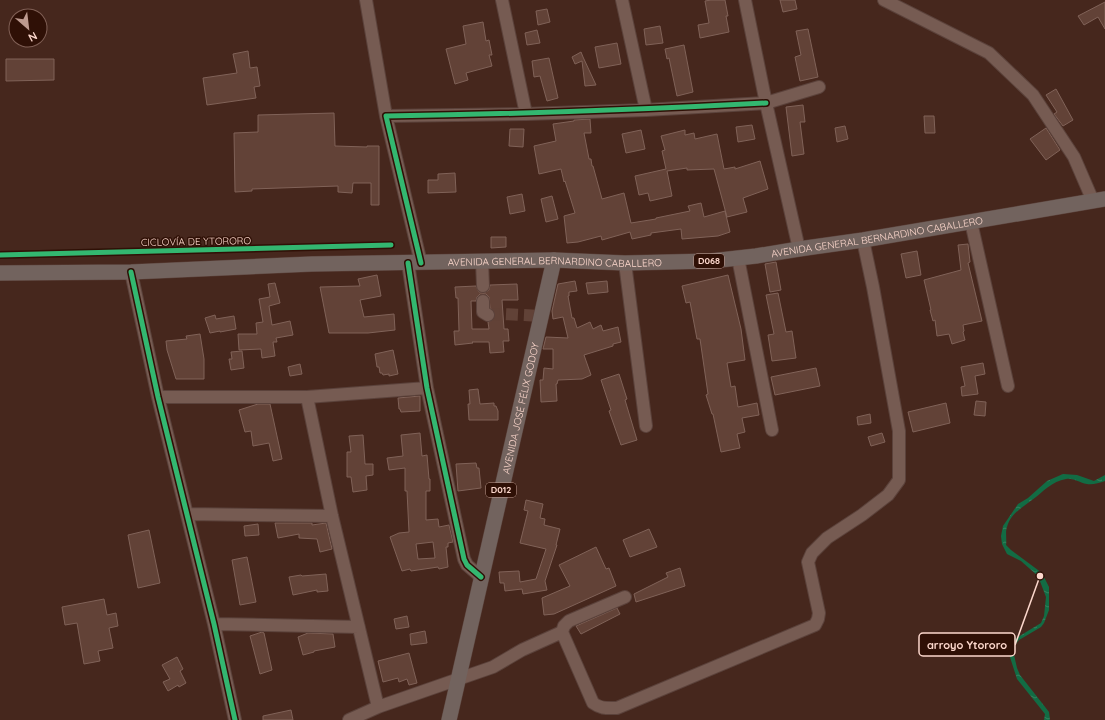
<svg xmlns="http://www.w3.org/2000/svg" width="1105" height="720" font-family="Quicksand,sans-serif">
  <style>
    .water { fill: url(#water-ripples) }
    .building { fill: #624237; stroke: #806258; fill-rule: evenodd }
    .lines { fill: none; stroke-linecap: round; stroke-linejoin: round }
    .minor-tunnel { stroke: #614237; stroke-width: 12; stroke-dasharray: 12 6; stroke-linecap: butt }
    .minor-casing { stroke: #5b423b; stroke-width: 14 }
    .major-casing { stroke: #5b423b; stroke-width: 16 }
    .minor { stroke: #765b52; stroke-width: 12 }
    .major { stroke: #72635e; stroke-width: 15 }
    .cycleway-casing { stroke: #2f1006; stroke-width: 8 }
    .cycleway { stroke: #33b770; stroke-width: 5 }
    .labels { text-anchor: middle; stroke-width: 3; stroke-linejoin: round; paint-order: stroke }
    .shield { fill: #2f1006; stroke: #bf9c91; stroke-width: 1 }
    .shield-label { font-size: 9px; font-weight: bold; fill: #fdd8cd }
    .street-label { font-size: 10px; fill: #fdd8cd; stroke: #2f1006 }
    .leader { fill: none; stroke: #fdd8cd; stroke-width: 1.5 }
    .callout-dot { fill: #fdd8cd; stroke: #2f1006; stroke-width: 1.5 }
    .callout { fill: #2f1006; stroke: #fdd8cd; stroke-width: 1.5 }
    .callout-label { font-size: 11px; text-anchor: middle; font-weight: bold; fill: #fdd8cd }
  </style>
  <defs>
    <pattern id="water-ripples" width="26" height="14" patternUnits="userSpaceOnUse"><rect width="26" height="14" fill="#126c44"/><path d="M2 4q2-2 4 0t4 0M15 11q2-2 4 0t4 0" fill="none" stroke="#35805e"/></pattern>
  </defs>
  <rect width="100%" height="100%" fill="#46271d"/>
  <path class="water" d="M1063,474l14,1 17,6 11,-6v6c-6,2 -13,4 -18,3 -8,-1 -12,-6 -21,-5 -14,2 -23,13 -34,21 -10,8 -21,13 -25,27 -2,5 0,13 -1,18l5,5 31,23 7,14v23l-5,13 -3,4 -22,13 -4,5 -1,10 3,13 3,7 29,37 1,8h-6l1,-6 -28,-35 -8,-25 1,-8 4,-6 4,-3 23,-14 3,-7 2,-19 -8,-21 -17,-15 -14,-7 -5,-10 -1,-8 2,-10 15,-22 10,-6 19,-17z"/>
  <path class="building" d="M711,0h14l3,16h-2l3,16 -29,6 -2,-13 11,-2 -4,-22z
    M780,0h15l2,9 -14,3z
    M1105,2v27l-7,-12 -14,8 -6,-9z
    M547,9l3,13 -12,3 -2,-14z
    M483,22l3,19 3,-1 3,15h-3l3,11 -26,7 2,7 -13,4 -9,-35 20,-5 -3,-18z
    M660,26l3,17 -17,2 -2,-16z
    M808,29l10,48 -18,4 -5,-24 6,-2 -5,-24z
    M537,30l3,13 -13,2 -2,-12z
    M617,43l4,21 -22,4 -4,-21z
    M684,45l9,47 -16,4 -8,-38 -2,1 -2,-10z
    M248,51l2,17 7,-1 3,19 -6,1 2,11 -49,7 -4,-27 34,-5 -4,-19z
    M581,52l2,5 13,28 -11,1 -3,-25 -7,3 -3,-7z
    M549,58l9,40 -11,3 -7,-25 -6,1 -2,-16z
    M6,59h48v21l-48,1z
    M1056,89l17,31 -10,6 -9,-12 3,-2 -11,-17z
    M803,105l2,17h-5l4,32 -12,2 -6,-49z
    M334,113l1,33 32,1v-1h12v59h-8v-22h-18l-1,10 -14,-1v-6l-86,3v2l-17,1 -1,-59 24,-1v-17z
    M924,116h10l1,17h-10z
    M590,119l1,14h-7l5,26h2l1,7h1l9,33 22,-6 7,30 25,-4v-1l34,-7 -2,-5 13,-3 3,14 21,-6 5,21 -12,4 -36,3 -1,-10 -30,4v2l-19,4 -2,-7 -28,8 -1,-4 -23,6 -11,1 -3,-27 11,-3 -10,-32 -1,1 -3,-13 -22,5 -5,-28 22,-5 -3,-17 21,-3v-1z
    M752,125l3,14 -17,3 -2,-15z
    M845,126l3,13 -11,3 -2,-14z
    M1046,128l14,22 -14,10 -16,-21z
    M510,129h14l-1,18 -14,-1z
    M641,130l4,19 -19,4 -4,-19z
    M685,130v5l9,-2 1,6 22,-5 7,35 11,-2v2l25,-8 8,28 -25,9 4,14 -20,5 -13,-48 -27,1v-2l-20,3 5,25 -22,5 -2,-8 -9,2 -4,-19 31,-7 -4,-18 3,-1 -4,-14z
    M455,173l1,19 -28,1v-13h10v-6z
    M522,194l3,17 -15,3 -3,-17z
    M552,196l6,23 -12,3 -5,-23z
    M491,237h15v10l-15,1z
    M968,244l2,18 -2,1 14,58 -19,4 1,6 -1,1 2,8 -13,4 -3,-10 -12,2 -2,-16 -2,1 -3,-11h1l-7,-30 37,-10 -3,-25z
    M917,251l4,24 -15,3 -5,-24z
    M776,262l5,28 -11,2 -5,-28z
    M377,275l4,21 -21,4 4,17 30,-3 1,16 -27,3h-39l-9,-46 40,-1 -2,-7z
    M728,275l13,54 4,31 -18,3 4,24 4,-1 3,21 19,-4 2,12 -17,3 3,14 -8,2 3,14 -19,4 -8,-38h-1l-6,-19 2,-1 -8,-55h-3l-7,-37 -4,1 -4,-17z
    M575,281l2,10 -8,1v4h-1l4,22h2l3,10 13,-6 3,7 8,-4 2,6 15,-4 3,15 -8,2v2l-29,9 7,20 -9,4 -24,1 -1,4h-1l1,17 -16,1 -1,-22h3l1,-12 9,1v-20h-10l3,-12 22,1 -5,-21 -10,2 -1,-8 6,-27z
    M607,281l1,11 -20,2 -2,-11z
    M275,283l5,20 -11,3 3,19 18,-4 3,14 -17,3 1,4h-4l2,14 -13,2 -1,-9 -22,1 -1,-16h19l-1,-11 7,-1 -4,-23 11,-2 -2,-13z
    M517,284l1,16h-16l2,29h4l1,12h-6l1,11 -14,1 -1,-11h-17l1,1 -18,2 -1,-14h5l-1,-33h-2l-1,-11 21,-1 3,6 5,1 5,-3 1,-5zM480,294h6l3,3 1,11 5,4v6l-7,4 1,7h-17l-1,-28h5l1,-4z
    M778,293l8,39 6,-1 4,27 -24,3 -4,-26 6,-1 -8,-39z
    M215,315l1,4 18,-3 2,13 -16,3v-1l-10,2 -5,-15z
    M200,334l4,25v20h-28l-9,-29 -1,-9 21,-2 -1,-3z
    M393,350l5,24 -9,2v-2l-6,1 -1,-2h-2l-1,-6h-2l-2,-13z
    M242,351l2,17 -13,2 -2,-11h3l-1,-7z
    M983,363l2,11 -10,2 3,18 -16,2 -1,-9 4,-1 -4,-19z
    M300,364l2,10 -12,2 -2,-9z
    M816,368l4,18 -45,9 -4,-18z
    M619,374l8,25 -2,1 12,40 -16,5 -12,-34 2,-1 -10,-30z
    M478,389l2,15 14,-1v3h2l2,5v9h-29l-1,-16h2l-1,-14z
    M420,396v15l-19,1 -1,-3h-1l-1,-11z
    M976,401l10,1 -1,14 -11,-1z
    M946,403l4,20 -37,9 -5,-20z
    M258,404h12l12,55 -9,2 -4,-18 -16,3 -2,-15 -6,1 -6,-22z
    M870,414l1,9 -13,2 -1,-8z
    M420,433l2,23 5,-1 2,24h1v12h-4v29l12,-1 1,8 10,-2 4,17 -5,1v4h-2l2,20 -9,2 -1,-2 -27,4 -1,-2 -8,2 -12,-34 9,-4 10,-1 -2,-41h-2v-23l-16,2 -2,-12 16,-2 -2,-21zM433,542l2,16 -17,1 -2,-15z
    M882,433l3,9 -14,4 -3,-9z
    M363,435l2,29h8v11l-7,1 1,14 -14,2 -2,-15h-4v-25h4l-2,-16z
    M476,463l1,5h2l2,20 -23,3 -2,-27z
    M526,500l17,4 -3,14 5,1 -1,6 16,4 -4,16h1l-12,36 2,9 -24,4 -1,-5 -17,2 -1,-8h-4l-1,-11 20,-1 1,11 16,-3 10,-30 -26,-6 8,-32 -4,-1z
    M275,523h37v2l14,-2 6,26 -12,3 -3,-13 -18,-1v-4l-21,4z
    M258,524l1,11 -14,1 -1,-10z
    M649,529l8,18 -27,10 -7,-17z
    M149,530l11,53 -22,5 -10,-53z
    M596,547l10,22 3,-1 7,18 -62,28 -10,1 -2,-17 28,-12 -11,-21z
    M247,557l9,45 -16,3 -8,-45z
    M680,568l5,18 -49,16 -2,-8 34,-17 -2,-4z
    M326,574l2,17 -11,1v-2l-24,5 -4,-18 12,-2 1,1z
    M104,599l3,16 9,-2 2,13 -9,2 4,20 -15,3 2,10 -16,3 -7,-41 -12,2 -3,-18z
    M617,608l3,6 -39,20 -5,-8z
    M407,616l2,11 -13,2 -2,-10z
    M425,631l2,12 -16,2 -1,-11z
    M262,632l2,1 8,37 -12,4 -10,-38z
    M308,633l25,1 2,13 -21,4v1l-11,3 -5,-18z
    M409,653l8,30 -8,2 -2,-6 -8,3 -1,-4 -15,4 -5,-21z
    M177,657l6,12 -3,2 6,12 -7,4 -1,-2 -10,6 -5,-9 7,-3 -8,-14z
    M291,710l2,10h-30v-4z"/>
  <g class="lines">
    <path class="minor-tunnel" d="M488,315l15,-1 39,2"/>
    <defs>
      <path id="minor" d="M366,0l20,116 35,147
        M502,0l24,114
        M622,0l24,110
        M745,0l21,103 33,146
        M884,0l105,53 44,42 41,62 19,44
        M386,116l140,-2 120,-4 120,-7 53,-16
        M971,222l37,164
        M738,258l34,172
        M482,262l1,24
        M408,263l19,125 37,171 3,6 14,12
        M625,263l21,163
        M131,272l27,125 56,227 21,96
        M483,301v11l5,3
        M158,397h149l120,-9
        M307,397l25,119 46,191
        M187,514l145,2
        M214,624l145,3
        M562,632l31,71c8,6 14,5 24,5l198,-83 3,-6 1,-6 -11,-51 4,-9 15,-15 35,-23 26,-20 11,-15v-49l-26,-144 -10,-47
        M349,720l29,-13 115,-40 29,-17 40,-18 2,-6 5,-5 56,-24"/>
      <g id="major">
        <path id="s1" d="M0,273l131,-1 181,-8 242,-4 71,3 86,-2 45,-5 43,-7 64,-9 242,-41"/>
        <path id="s2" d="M449,720l105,-460"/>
      </g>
    </defs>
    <use href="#minor" class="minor-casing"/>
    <use href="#major" class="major-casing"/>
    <use href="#minor" class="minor"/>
    <use href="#major" class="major"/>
    <defs>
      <path id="cycleway" d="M0,255l391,-10
        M408,263l19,125 37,171 3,6 14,12
        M421,263l-35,-147c127,-2 253,-6 380,-13
        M131,272l27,125 56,227 21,96"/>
    </defs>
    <use href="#cycleway" class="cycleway-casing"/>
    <use href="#cycleway" class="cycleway"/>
  </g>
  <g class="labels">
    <g class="shield">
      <rect x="694" y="254" width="30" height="14" rx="3"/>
      <rect x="486" y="483" width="30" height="14" rx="3"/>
    </g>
    <g class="shield-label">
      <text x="709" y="264">D068</text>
      <text x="501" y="493">D012</text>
    </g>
    <g class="street-label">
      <text dy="4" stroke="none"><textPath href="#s1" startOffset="879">AVENIDA GENERAL BERNARDINO CABALLERO</textPath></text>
      <text transform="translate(196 241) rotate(-1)" y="4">CICLOVÍA DE YTORORO</text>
      <text dy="4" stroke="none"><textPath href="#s1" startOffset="555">AVENIDA GENERAL BERNARDINO CABALLERO</textPath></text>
      <text dy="4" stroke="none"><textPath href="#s2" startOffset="320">AVENIDA JOSÉ FÉLIX GODOY</textPath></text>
    </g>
  </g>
  <path class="leader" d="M1040 576L1015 645"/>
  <circle class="callout-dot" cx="1040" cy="576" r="4"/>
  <rect class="callout" x="919" y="633" width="96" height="23" rx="4"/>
  <g class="callout-label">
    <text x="967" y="649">arroyo Ytororo</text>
  </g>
  <g transform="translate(28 28) rotate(152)"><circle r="19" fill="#2f1006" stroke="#816056"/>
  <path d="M0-3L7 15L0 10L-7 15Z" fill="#bd9a8f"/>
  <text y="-6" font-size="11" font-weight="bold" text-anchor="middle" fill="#fdd8cd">N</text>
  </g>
</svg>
